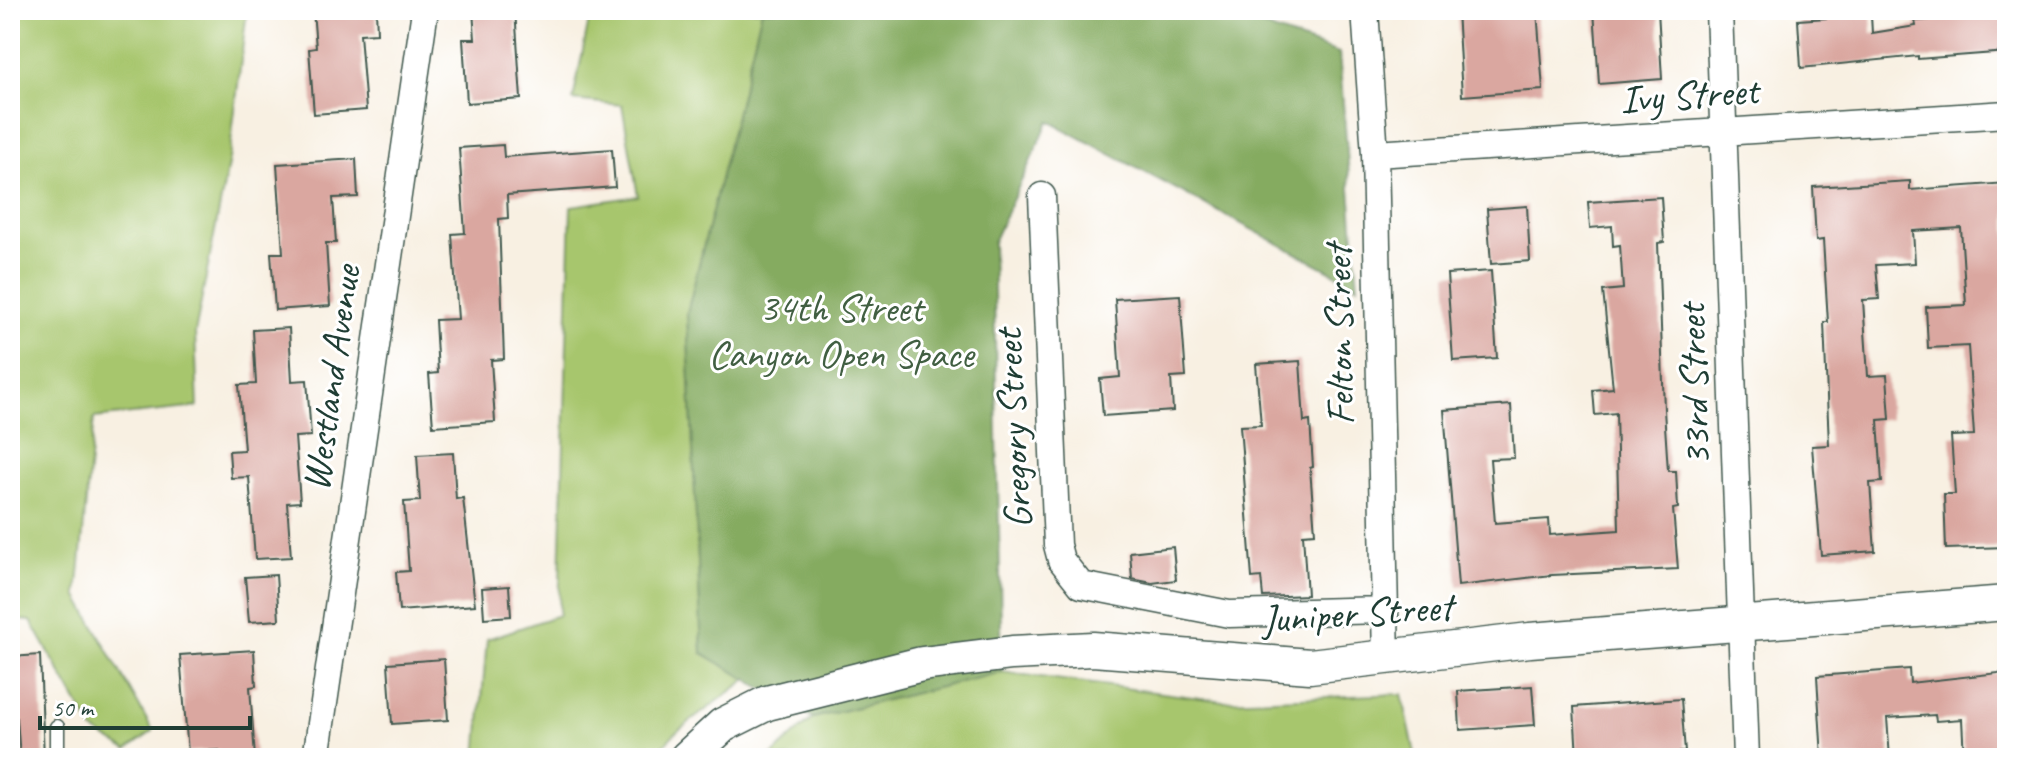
<svg xmlns="http://www.w3.org/2000/svg" width="2017" height="768" font-family="Caveat,sans-serif">
  <style>
    .green { fill: #a7c66d; stroke: #638250; stroke-width: 2 }
    .forest { fill: #85ab60; stroke: #52744a; stroke-width: 2 }
    .building { fill: #daa7a0 }
    .lines { fill: none; stroke-linecap: round; stroke-linejoin: round }
    .service-casing { stroke: #40584e; stroke-width: 17 }
    .minor-casing { stroke: #40584e; stroke-width: 29 }
    .tertiary-casing { stroke: #40584e; stroke-width: 37 }
    .service { stroke: #fff; stroke-width: 14 }
    .minor { stroke: #fff; stroke-width: 26 }
    .tertiary { stroke: #fff; stroke-width: 34 }
    .labels { text-anchor: middle; stroke-width: 6; stroke-linejoin: round; paint-order: stroke }
    .street-label { font-size: 40px; fill: #1f3d34; stroke: #fff }
    .park-label { font-size: 40px; fill: #415f42; stroke: #fff }
  </style>
  <rect width="100%" height="100%" fill="#fff"/>
  <filter id="ink" filterUnits="userSpaceOnUse"><feTurbulence type="fractalNoise" baseFrequency=".0125" numOctaves="2"/><feDisplacementMap in="SourceGraphic" scale="16" xChannelSelector="R" yChannelSelector="G"/><feConvolveMatrix kernelMatrix="1 2 1 2 8 2 1 2 1" color-interpolation-filters="sRGB"/></filter>
  <filter id="wash" filterUnits="userSpaceOnUse"><feTurbulence type="fractalNoise" baseFrequency=".006" numOctaves="4" result="noise"/><feDisplacementMap in="SourceGraphic" scale="32" xChannelSelector="R" yChannelSelector="G"/><feGaussianBlur stdDeviation="1.8" result="paint"/><feColorMatrix in="noise" values="0 0 0 0 0 0 0 0 0 0 0 0 0 0 0 0 0 1.4 0 .05"/><feComposite in="paint" operator="in"/></filter>
  <g filter="url(#wash)">
    <rect width="100%" height="100%" fill="#f8f0e2"/>
    <path class="green" d="M10,10h237l-18,149 -34,174 3,74 -104,11 -17,177 76,136 -26,19 -34,-20 -62,-109 -21,-2z
      M591,10h171l-75,303 15,340 45,26 -72,54 -23,25h-175l10,-119 72,-24 12,-409 67,-10 -16,-91 -49,-5z
      M1002,672l221,29 179,-7 14,64h-647l44,-40z"/>
    <path class="forest" d="M762,10h454l123,43 19,233 -309,-165 -56,121 9,430 -189,46 -111,-65 -15,-340z"/>
    <g id="blocks">
      <path class="building" d="M313,10h63l1,23 -17,1 6,76 -52,4 -5,-65 7,-1z
        M473,10h42l6,89 -54,4 -4,-64h12z
        M1457,10h80l6,80 -81,6z
        M1594,10h64l4,69 -63,5z
        M1973,10h34v42l-89,7v-3l-117,12 -3,-48 73,-5 1,18 44,-7 -1,-5 58,-4z
        M503,145l1,12 108,-8 3,38 -108,8 1,23 -9,1 5,140 -13,1 4,62 -62,4 -4,-52 9,-1 -3,-53 23,-1 -6,-85 13,-1 -6,-85z
        M356,159l2,38 -25,1 3,45h-10l4,63 -55,4 -4,-57h12l-6,-89z
        M1910,181v9l97,-7v364l-61,2 -2,-55h11l-4,-58 23,-1 -6,-89 -40,2 -2,-41 40,-2 -5,-77 -48,3 2,32 -39,2 3,34 -16,1 5,76 19,-1 3,44 -12,1 4,62 -12,1 5,68 -54,4 -9,-109 17,-1 -5,-123h4l-5,-82 -7,1 -3,-54z
        M1661,197l3,45 -6,1 6,167 4,61h8l2,37 -5,1 5,60 -126,6 -94,11 -14,-176 67,-5 3,53 -24,1 5,64 54,-4 1,16 69,-5 -3,-117 -21,2 -2,-25 20,-2 -10,-97 20,-2 -3,-44 -7,1 -1,-20 -22,2 -2,-26z
        M1527,206l3,55 -39,3 -4,-55z
        M1491,271l6,87 -44,3 -6,-87z
        M1180,295l6,82 -15,1 2,33 -70,5 -3,-37 20,-2 -5,-78z
        M289,328l3,53 15,-1 4,56 -16,1 5,65 -13,1 4,54 -36,2 -6,-82 -18,1 -2,-27 15,-1 -5,-65 17,-1 -3,-54z
        M1300,361l4,61 6,-1 3,46 -3,1 5,65 -12,1 4,61 -44,2 -2,-20 -9,1 -12,-152 21,-1 -5,-61z
        M453,453l3,46 7,-1 12,107 -76,6 -3,-39 13,-1 -5,-69 16,-1 -3,-46z
        M1173,547l3,33 -24,3 -20,-4 -2,-27z
        M276,575l3,45 -30,2 -4,-45z
        M509,586l2,30 -27,2 -2,-30z
        M254,650l2,36 -6,1 5,71h-35l-1,-8 -31,2 -8,-97z
        M40,655l4,103h-24l-3,-40h-7v-61z
        M444,659l4,61 -56,4 -4,-61z
        M1909,669l1,14 97,-11v86h-43l-2,-39 -26,2 -1,-6 -48,3 3,40h-68l-5,-82z
        M1532,686l3,39 -75,5 -2,-39z
        M1681,699l4,53 -108,6 -3,-51z"/>
    </g>
  </g>
  <g filter="url(#ink)">
    <use href="#blocks" fill-opacity="0" stroke="#40584e" stroke-width="2"/>
    <g class="lines">
      <defs>
        <path id="service" d="M57,758v-31"/>
        <path id="minor" d="M1365,10l10,144 11,505
          M1719,10l27,748
          M1375,154l632,-40
          M1042,196l15,349 4,15 20,25 148,29 155,-4
          M316,758l109,-748"/>
        <path id="tertiary" d="M687,758l36,-33 44,-22 155,-39 90,-11 81,-4 217,17 220,-26 477,-37"/>
      </defs>
      <use href="#service" class="service-casing"/>
      <use href="#minor" class="minor-casing"/>
      <use href="#tertiary" class="tertiary-casing"/>
      <use href="#service" class="service"/>
      <use href="#minor" class="minor"/>
      <use href="#tertiary" class="tertiary"/>
    </g>
  </g>
  <g class="labels">
    <g class="street-label">
      <text transform="translate(1689 94) rotate(-4)" y="14">Ivy Street</text>
      <text transform="translate(1338 335) rotate(-91)" y="14">Felton Street</text>
      <text transform="translate(330 378) rotate(-82)" y="14">Westland Avenue</text>
      <text transform="translate(1693 385) rotate(-92)" y="14">33rd Street</text>
      <text transform="translate(1012 429) rotate(-93)" y="14">Gregory Street</text>
      <text transform="translate(1357 612) rotate(-4)" y="14">Juniper Street</text>
    </g>
    <g class="park-label">
      <text x="841" y="321">34th Street<tspan x="841" dy="46">Canyon Open Space</tspan></text>
    </g>
  </g>
  <rect width="2017" height="768" fill="none" stroke="#fff" stroke-width="40"/>
  <path d="M40 716v12h210v-12" fill="none" stroke="#1f3d34" stroke-width="4"/>
  <text x="52" y="716" font-size="24" fill="#1f3d34" stroke="#ffffff" stroke-width="6" paint-order="stroke">50 m</text>
</svg>
